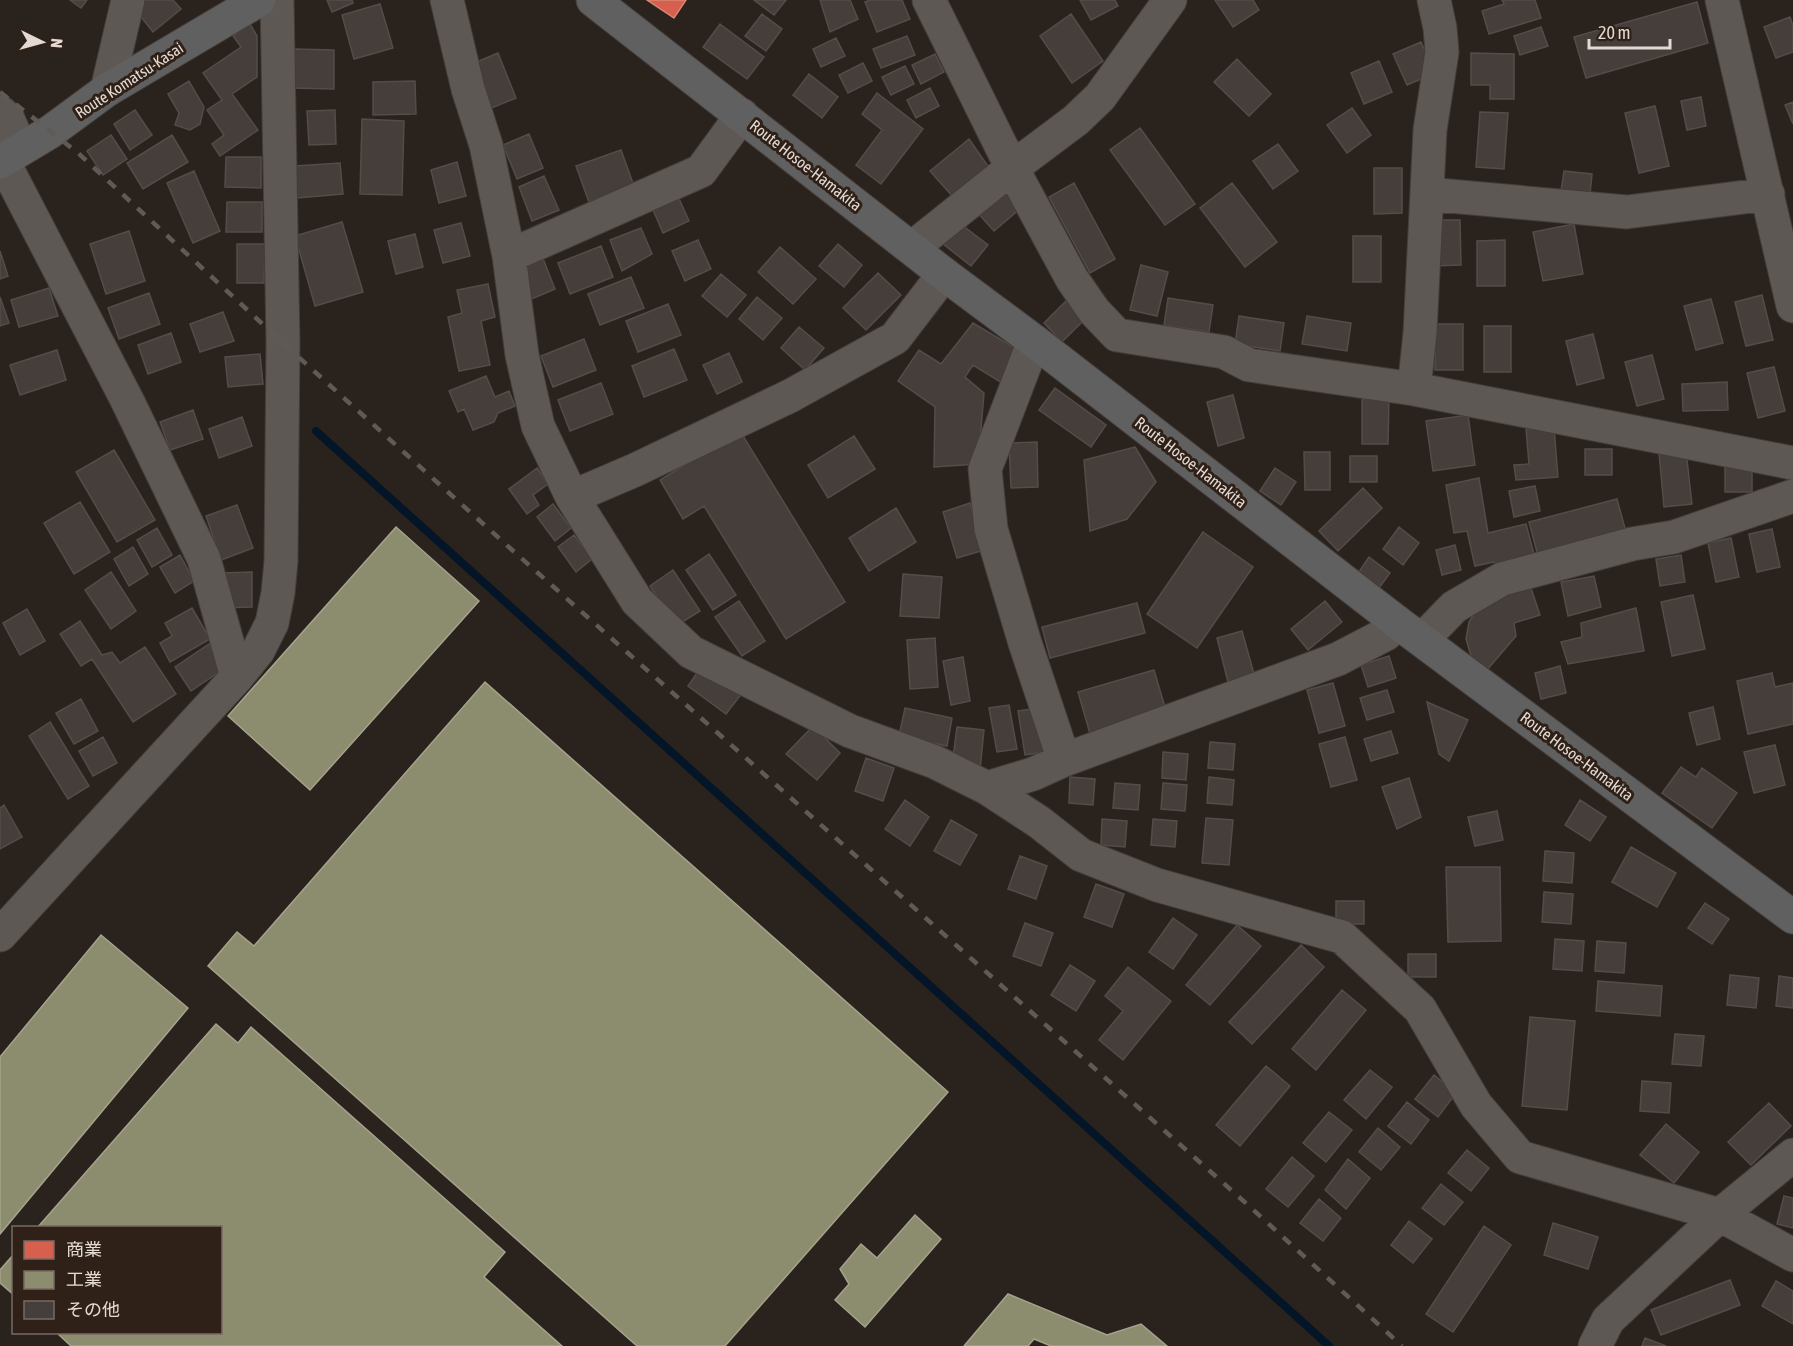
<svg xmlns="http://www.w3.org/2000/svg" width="1793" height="1346" font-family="'Asap Condensed','Noto Sans JP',sans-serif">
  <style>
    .shops { fill: #d6604d; stroke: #da8576; stroke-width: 1.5 }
    .industry { fill: #8c8c6e; stroke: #a6a38d; stroke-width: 1.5 }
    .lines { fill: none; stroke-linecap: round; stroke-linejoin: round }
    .stream { stroke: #041528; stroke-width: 8 }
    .building { fill: #453e3a; stroke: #544c48; stroke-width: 1.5 }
    .minor-casing { stroke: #443d3a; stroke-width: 35 }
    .major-casing { stroke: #443d3a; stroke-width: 35 }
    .minor { stroke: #5e5854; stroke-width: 33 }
    .major { stroke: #616060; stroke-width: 33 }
    .rail { stroke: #605a57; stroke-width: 4.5; stroke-dasharray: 10 10; stroke-linecap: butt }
    .labels { text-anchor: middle; stroke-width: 6; stroke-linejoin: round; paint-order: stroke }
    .street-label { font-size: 16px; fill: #e4dad4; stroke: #2f2118 }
  </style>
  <rect width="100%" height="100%" fill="#2a221d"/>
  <path class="shops" d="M647,0h39l-12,18z"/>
  <path class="industry" d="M396,527l83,74 -169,189 -82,-74z
    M485,682l463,410 -223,254h-88l-429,-380 29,-34 17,14z
    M101,935l87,73 -188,226v-177z
    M216,1024l22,19 13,-16 254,225 -21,25 78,69h-491l-15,-14h164v-104h-183z
    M915,1215l26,24 -76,88 -30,-27 14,-16 -9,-15 21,-25 16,14z
    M14,1254v41l-14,-12v-13z
    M1008,1294l99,41 34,-11 26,22h-116l-17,-7 -6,7h-64z"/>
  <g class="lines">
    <path class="stream" d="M316,431l1013,915"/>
  </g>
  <path class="building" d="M70,0h17l-6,8z
    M144,0h29l8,9 -28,23 -19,-24z
    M327,0h25l1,3 -21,9z
    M754,0h32l-12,15z
    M820,0h30l8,19 -28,13z
    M870,0h32l8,19 -33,13 -12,-30z
    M1080,0h35l3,6 -27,14z
    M1215,0h38l6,10 -26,17z
    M1502,0h33l6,18 -52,16 -7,-23 22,-7z
    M1697,2l11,41 -122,35 -12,-41z
    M380,4l13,44 -39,11 -12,-44z
    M762,14l20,15 -16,22 -21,-15z
    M1071,14l32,47 -31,22 -32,-47z
    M1790,17l3,9v26l-17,6 -12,-31z
    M250,24l7,12v41l-25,17 26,36 -38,26 -8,-12 12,-9 -17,-25 15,-10 -19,-27 38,-26 -8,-11z
    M720,24l44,33 -17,22 -44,-32z
    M1541,27l7,19 -28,9 -6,-19z
    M907,36l8,19 -34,13 -8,-19z
    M836,38l9,18 -24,11 -8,-18z
    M1421,42l14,31 -28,12 -14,-31z
    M294,49l40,1v39l-41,-1z
    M498,53l18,45 -32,13 -17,-45z
    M1471,53l43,1v45h-24v-14h-19z
    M935,54l9,18 -23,12 -9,-19z
    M1237,59l34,35 -22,22 -35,-34z
    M1379,61l13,31 -28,12 -13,-31z
    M863,63l9,18 -24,12 -9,-18z
    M905,66l9,18 -23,11 -9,-18z
    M809,74l29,23 -16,21 -29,-23z
    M189,81l15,26 -4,17 -10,6 -15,-5 4,-12 -11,-19z
    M415,81l1,33 -43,1v-33z
    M930,88l9,18 -23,12 -9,-18z
    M877,93l46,36 -42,55 -25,-19 26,-35 -20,-16z
    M1701,97l5,29 -19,4 -6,-29z
    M1793,102v22l-8,-19z
    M1655,106l14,60 -30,7 -14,-60z
    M1352,108l19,27 -24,18 -20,-28z
    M135,110l17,25 -22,15 -16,-26z
    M335,110l1,34 -27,1 -2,-34z
    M1480,112l28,1 -4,56 -28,-2z
    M362,119l42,2 -2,74 -42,-1z
    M1140,128l55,76 -30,21 -55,-75z
    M529,134l14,34 -26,11 -14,-34z
    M111,135l16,24 -24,16 -16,-24z
    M172,135l16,27 -45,27 -16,-26z
    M969,139l21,30 -36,29 -24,-27z
    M1278,144l20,27 -25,18 -20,-28z
    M621,150l13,36 -45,16 -13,-36z
    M226,157h35v31l-36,-1z
    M457,162l9,34 -27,7 -8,-33z
    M340,163l3,31 -46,4 -2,-32z
    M1374,168h28v45l-28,1z
    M194,171l26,60 -27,12 -26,-60z
    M1564,171l28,3 -2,20 -29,-3z
    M544,176l15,34 -27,11 -13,-34z
    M1074,183l41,76 -25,14 -41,-76z
    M1232,183l45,59 -32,25 -45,-59z
    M1004,187l18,20 -28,24 -17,-19z
    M676,192l13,29 -26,12 -13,-30z
    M227,202h35v30h-36z
    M1433,220h27l1,45 -28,1z
    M342,222l21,70 -48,14 -20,-70z
    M958,222l30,23 -17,21 -29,-23z
    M461,223l9,33 -27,7 -9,-33z
    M1574,224l9,50 -40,7 -10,-49z
    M641,228l11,26 -30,17 -12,-31z
    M129,231l16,50 -39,13 -16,-50z
    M415,234l8,33 -27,7 -8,-33z
    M1353,236h28v46h-28z
    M698,240l13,29 -26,12 -13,-30z
    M1505,240v46h-28v-45z
    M237,244h28l-1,39h-27z
    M838,244l24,21 -18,22 -25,-21z
    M601,246l12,31 -43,17 -12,-31z
    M780,247l36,32 -23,25 -35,-32z
    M0,251l8,25 -8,3z
    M542,256l13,33 -26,11 -14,-33z
    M1141,265l27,7 -11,44 -27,-6z
    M878,273l23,22 -35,35 -23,-22z
    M721,274l25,21 -19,22 -25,-21z
    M631,277l13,31 -44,17 -12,-31z
    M488,284l7,33 -14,4 9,44 -31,6 -11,-54 14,-4 -5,-23z
    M49,288l9,28 -39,11 -8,-27z
    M149,293l11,31 -41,15 -11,-31z
    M1762,295l11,45 -27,6 -11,-44z
    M0,297l9,26 -9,3z
    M757,297l25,21 -19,22 -24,-21z
    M1168,298l45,7 -4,27 -45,-7z
    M1068,299l19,18 -25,25 -18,-19z
    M1711,299l12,44 -27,7 -12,-44z
    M668,304l13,31 -43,17 -12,-31z
    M223,312l11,29 -34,11 -10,-28z
    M1239,316l45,7 -4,28 -45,-7z
    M1307,316l44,7 -4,28 -45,-7z
    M973,323l47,28 -18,32 -29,-18 -8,12 19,16 -6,71 -44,3 1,-60 -37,-26 21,-31 22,14z
    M1435,324h28v46h-28z
    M1484,326h27v46h-27z
    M799,327l25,21 -19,22 -24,-22z
    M171,333l10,29 -33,12 -10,-29z
    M1593,334l11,44 -27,7 -11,-44z
    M584,339l12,31 -43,17 -12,-31z
    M674,349l13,31 -43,17 -12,-31z
    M57,350l9,30 -46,15 -10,-30z
    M729,353l13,29 -25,12 -14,-29z
    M260,354l3,30 -35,3 -3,-30z
    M1652,355l12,44 -27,7 -12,-44z
    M1774,367l11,44 -27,7 -11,-45z
    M486,376l9,21 14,-6 6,15 -17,7 -4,9 -21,8 -9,-21 -6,3 -9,-21z
    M1727,382l1,28 -45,1 -1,-27z
    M601,383l12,31 -43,17 -12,-31z
    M1055,388l51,37 -15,22 -52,-37z
    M1233,395l11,43 -26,8 -11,-44z
    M1362,399l27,1 -1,44h-26z
    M193,410l10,29 -33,11 -10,-28z
    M1468,415l7,50 -42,6 -7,-50z
    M242,417l10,29 -33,12 -10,-29z
    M1554,427l4,50 -42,3 -2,-15 15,-1 -3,-35z
    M740,431l105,171 -59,37 -82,-133 -21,13 -23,-39z
    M854,436l21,33 -47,29 -20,-33z
    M1037,442l1,45 -27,1 -2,-45z
    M1135,447l21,35 -29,37 -37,12 -6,-71z
    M1585,449h27v26h-27z
    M114,450l41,70 -38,22 -41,-70z
    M1686,451l6,53 -28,3 -5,-54z
    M1304,452h26v38h-25z
    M1350,456h27v26h-27z
    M1725,466h27v26h-27z
    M537,468l11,16 -15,11 6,10 -12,9 -18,-25z
    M1275,468l21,14 -15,23 -21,-14z
    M1479,478l9,55 38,-9 9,34 -37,11 -4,-7 -19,4 -8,-35 -13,2 -8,-48z
    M1535,486l5,25 -26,6 -5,-26z
    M1363,488l19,20 -44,43 -19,-20z
    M1617,499l9,33 -88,24 -9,-34z
    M80,502l30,50 -36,22 -30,-51z
    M970,503l14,47 -27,8 -14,-46z
    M553,504l18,24 -16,13 -18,-24z
    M237,505l16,43 -32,12 -15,-44z
    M896,508l20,34 -47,29 -20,-33z
    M1399,527l20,16 -16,22 -20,-16z
    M157,528l15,27 -20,12 -15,-27z
    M1772,529l8,38 -23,5 -8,-38z
    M1203,532l50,35 -56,81 -50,-34z
    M574,535l18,24 -16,13 -18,-25z
    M1731,538l8,39 -23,5 -8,-39z
    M1455,545l6,25 -19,5 -6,-25z
    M133,547l15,27 -19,12 -15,-27z
    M709,554l27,41 -23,15 -27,-40z
    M180,555l14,26 -19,12 -15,-26z
    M1681,555l4,27 -25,4 -4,-27z
    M1369,557l21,16 -16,22 -20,-16z
    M673,570l27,41 -24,15 -26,-40z
    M111,572l25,39 -25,18 -26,-39z
    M252,572v35l-30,1 -1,-35z
    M903,574l39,3 -3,41 -39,-2z
    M1594,576l7,31 -33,9 -7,-34z
    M1529,582l11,33 -26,8 2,13 -29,34 -16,-14 -5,-17 3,-17 9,-14z
    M1693,595l12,54 -33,7 -11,-54z
    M739,601l26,40 -23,15 -27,-39z
    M1325,601l17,21 -34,28 -17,-21z
    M1137,603l8,30 -95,25 -8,-31z
    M192,608l18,31 -40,23 -10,-19 12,-7 -7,-13z
    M1636,608l8,43 -76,13 -7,-22 21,-5 -1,-14z
    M27,609l18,32 -25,14 -17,-32z
    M80,621l22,34 10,-3 8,11 25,-16 31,47 -43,28 -41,-63 -11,7 -21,-32z
    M1242,631l12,43 -26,8 -11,-44z
    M935,638l3,49 -28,2 -3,-49z
    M209,644l16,24 -34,23 -16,-24z
    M1389,656l7,22 -28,9 -7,-22z
    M963,657l7,44 -19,4 -8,-44z
    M703,664l40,28 -17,22 -38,-28z
    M1560,666l6,27 -25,6 -6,-26z
    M1154,670l13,44 -76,23 -13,-45z
    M1772,673l3,14 18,-4v41l-45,10 -11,-53z
    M1333,683l12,43 -26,7 -12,-43z
    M1387,690l7,22 -27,8 -7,-22z
    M81,699l17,32 -24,13 -18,-31z
    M1427,702l41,18 -19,41 -10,-7z
    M1009,705l8,44 -20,3 -8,-44z
    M1713,707l7,32 -23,6 -8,-32z
    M905,708l47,10 -5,28 -48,-10z
    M1038,708l7,44 -20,3 -7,-44z
    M50,722l39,64 -21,13 -39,-63z
    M813,726l27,27 -23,27 -31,-26z
    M957,727l27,3 -4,39 -28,-3z
    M1391,731l7,22 -27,8 -7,-22z
    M103,737l14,26 -24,13 -14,-25z
    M1345,737l12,43 -26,7 -12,-43z
    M1210,742l25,2 -2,26 -25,-2z
    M1775,745l10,40 -31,8 -10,-41z
    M1163,752l25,2 -2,26 -24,-2z
    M866,758l28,10 -11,33 -28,-10z
    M1681,767l15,10 6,-9 35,25 -25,35 -50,-35z
    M1070,777l25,2 -2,26 -24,-2z
    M1209,777l25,3 -2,25 -25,-2z
    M1409,778l12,39 -24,12 -15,-42z
    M1115,783l25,2 -2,25 -25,-2z
    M1163,783l24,2 -2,26 -24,-2z
    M905,800l24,17 -19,29 -25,-17z
    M1580,800l26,17 -16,24 -25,-16z
    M4,805l18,32 -22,12v-41z
    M1497,811l6,29 -28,6 -7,-29z
    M1206,818l27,2 -4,45 -27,-2z
    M1102,819l25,2 -2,26 -24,-2z
    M1153,819l24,2 -2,26 -24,-2z
    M951,820l26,15 -17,30 -26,-14z
    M1631,847l45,26 -19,34 -45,-25z
    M1545,851l29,2 -2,30 -29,-2z
    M1020,856l27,10 -11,33 -28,-10z
    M1446,867h54l1,74 -53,1z
    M1096,884l28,10 -12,33 -28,-10z
    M1544,892l29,2 -2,30 -29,-2z
    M1336,901h28v23h-28z
    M1705,903l24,16 -17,25 -24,-16z
    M1173,918l24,17 -24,34 -24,-17z
    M1025,923l28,10 -12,33 -28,-10z
    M1237,925l24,21 -51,59 -24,-20z
    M1555,939l29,2 -2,30 -29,-2z
    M1597,941l29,2 -2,30 -29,-2z
    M1301,945l23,22 -72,77 -23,-22z
    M1408,954h28v23h-28z
    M1070,965l25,16 -19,30 -25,-16z
    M1128,967l43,34 -48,59 -24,-20 24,-29 -18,-15z
    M1730,975l29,3 -3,30 -29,-3z
    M1779,976l14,2v30l-17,-2z
    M1598,981l64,5 -2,30 -64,-5z
    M1342,990l24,20 -50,60 -24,-21z
    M1530,1017l45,4 -8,89 -45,-4z
    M1675,1034l29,2 -3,30 -29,-2z
    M1266,1066l24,20 -50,60 -24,-21z
    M1370,1070l22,17 -26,32 -22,-19z
    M1434,1075l22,18 -18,24 -23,-18z
    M1642,1081l29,2 -2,30 -29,-2z
    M1407,1102l22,18 -18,24 -23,-18z
    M1769,1103l22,23 -40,39 -23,-23z
    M1329,1112l23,18 -26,32 -23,-19z
    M1666,1124l33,28 -25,31 -34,-28z
    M1378,1128l22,19 -19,23 -22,-18z
    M1467,1150l22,18 -18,23 -23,-18z
    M1292,1157l22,19 -26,31 -22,-18z
    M1348,1159l22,19 -24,31 -21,-19z
    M1441,1184l22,18 -19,23 -22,-17z
    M1784,1196l9,2v30l-16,-4z
    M1319,1199l22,19 -18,23 -23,-18z
    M1409,1221l23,18 -19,24 -22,-18z
    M1553,1223l45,14 -10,32 -44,-14z
    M1484,1226l27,19 -58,87 -27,-18z
    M1730,1280l10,25 -79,30 -10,-25z
    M1776,1281l17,10v33l-31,-18z
    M1645,1338l21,8h-24z"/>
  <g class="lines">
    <defs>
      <path id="minor" d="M447,0l21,89 18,56 23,111 13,99 16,71 34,71 65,104 54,51 159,79 85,31 52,26 52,34 42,33 76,30 185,52 78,72 56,96 44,52 200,58 73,40
        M1170,0l-70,97 -24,23 -64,48 60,111 22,32 23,24 107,17 25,13 165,24 379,74
        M1722,0l71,306
        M107,90l21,-90
        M0,112l8,7 13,30
        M3,161l124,239 77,159 33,118
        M1427,194l200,18 141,-18
        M912,248l100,-80 -83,-168
        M509,256l192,-85 41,-56
        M1034,341l-49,128 6,60 34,114 39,117
        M1414,389l6,-56 10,-203 12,-78 -2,-24 -6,-28
        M572,497l63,-27 155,-74 105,-58 49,-64
        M1422,640l32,-33 48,-28 130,-35 42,-7 119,-41
        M987,788l46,-14 31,-14 274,-101 48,-25 11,-12
        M0,935l237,-258 21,-26 14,-28 6,-30 3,-32 2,-218 -6,-343
        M1595,1346l13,-26 112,-105 73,-60"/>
      <path id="major" d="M593,0l351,274 90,67 363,281 396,295
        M0,162l50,-30 57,-42 152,-90"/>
    </defs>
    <use href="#minor" class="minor-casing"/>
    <use href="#major" class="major-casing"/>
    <use href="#minor" class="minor"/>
    <use href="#major" class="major"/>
    <path class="rail" d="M0,92l78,61 205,190 228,206 737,656 154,141"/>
  </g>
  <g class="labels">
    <g class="street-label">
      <text transform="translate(129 80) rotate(-33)" y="6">Route Komatsu-Kasai</text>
      <text transform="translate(806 165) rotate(38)" y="6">Route Hosoe-Hamakita</text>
      <text transform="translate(1191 462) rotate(38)" y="6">Route Hosoe-Hamakita</text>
      <text transform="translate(1577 756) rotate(37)" y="6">Route Hosoe-Hamakita</text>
    </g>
  </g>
  <rect x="12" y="1226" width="210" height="108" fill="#2f2118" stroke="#776b63" stroke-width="1.5"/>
  <rect x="24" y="1241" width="30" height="18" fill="#d6604d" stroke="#776b63" stroke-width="1.5"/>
  <text x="66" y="1256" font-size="18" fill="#e4dad4">商業</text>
  <rect x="24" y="1271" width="30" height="18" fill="#8c8c6e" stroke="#776b63" stroke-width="1.5"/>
  <text x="66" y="1286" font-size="18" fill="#e4dad4">工業</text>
  <rect x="24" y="1301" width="30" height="18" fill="#453e3a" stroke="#776b63" stroke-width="1.5"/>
  <text x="66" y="1316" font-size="18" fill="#e4dad4">その他</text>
  <g transform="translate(42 42) rotate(95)" stroke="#2f2118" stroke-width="4.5" paint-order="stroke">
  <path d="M0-4.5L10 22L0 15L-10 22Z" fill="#e4dad4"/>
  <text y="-9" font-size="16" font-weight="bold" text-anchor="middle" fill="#e4dad4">N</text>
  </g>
  <path d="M1589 39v9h81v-9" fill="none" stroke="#e4dad4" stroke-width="3"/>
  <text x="1598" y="39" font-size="18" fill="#e4dad4" stroke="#2f2118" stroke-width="4.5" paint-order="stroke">20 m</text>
</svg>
